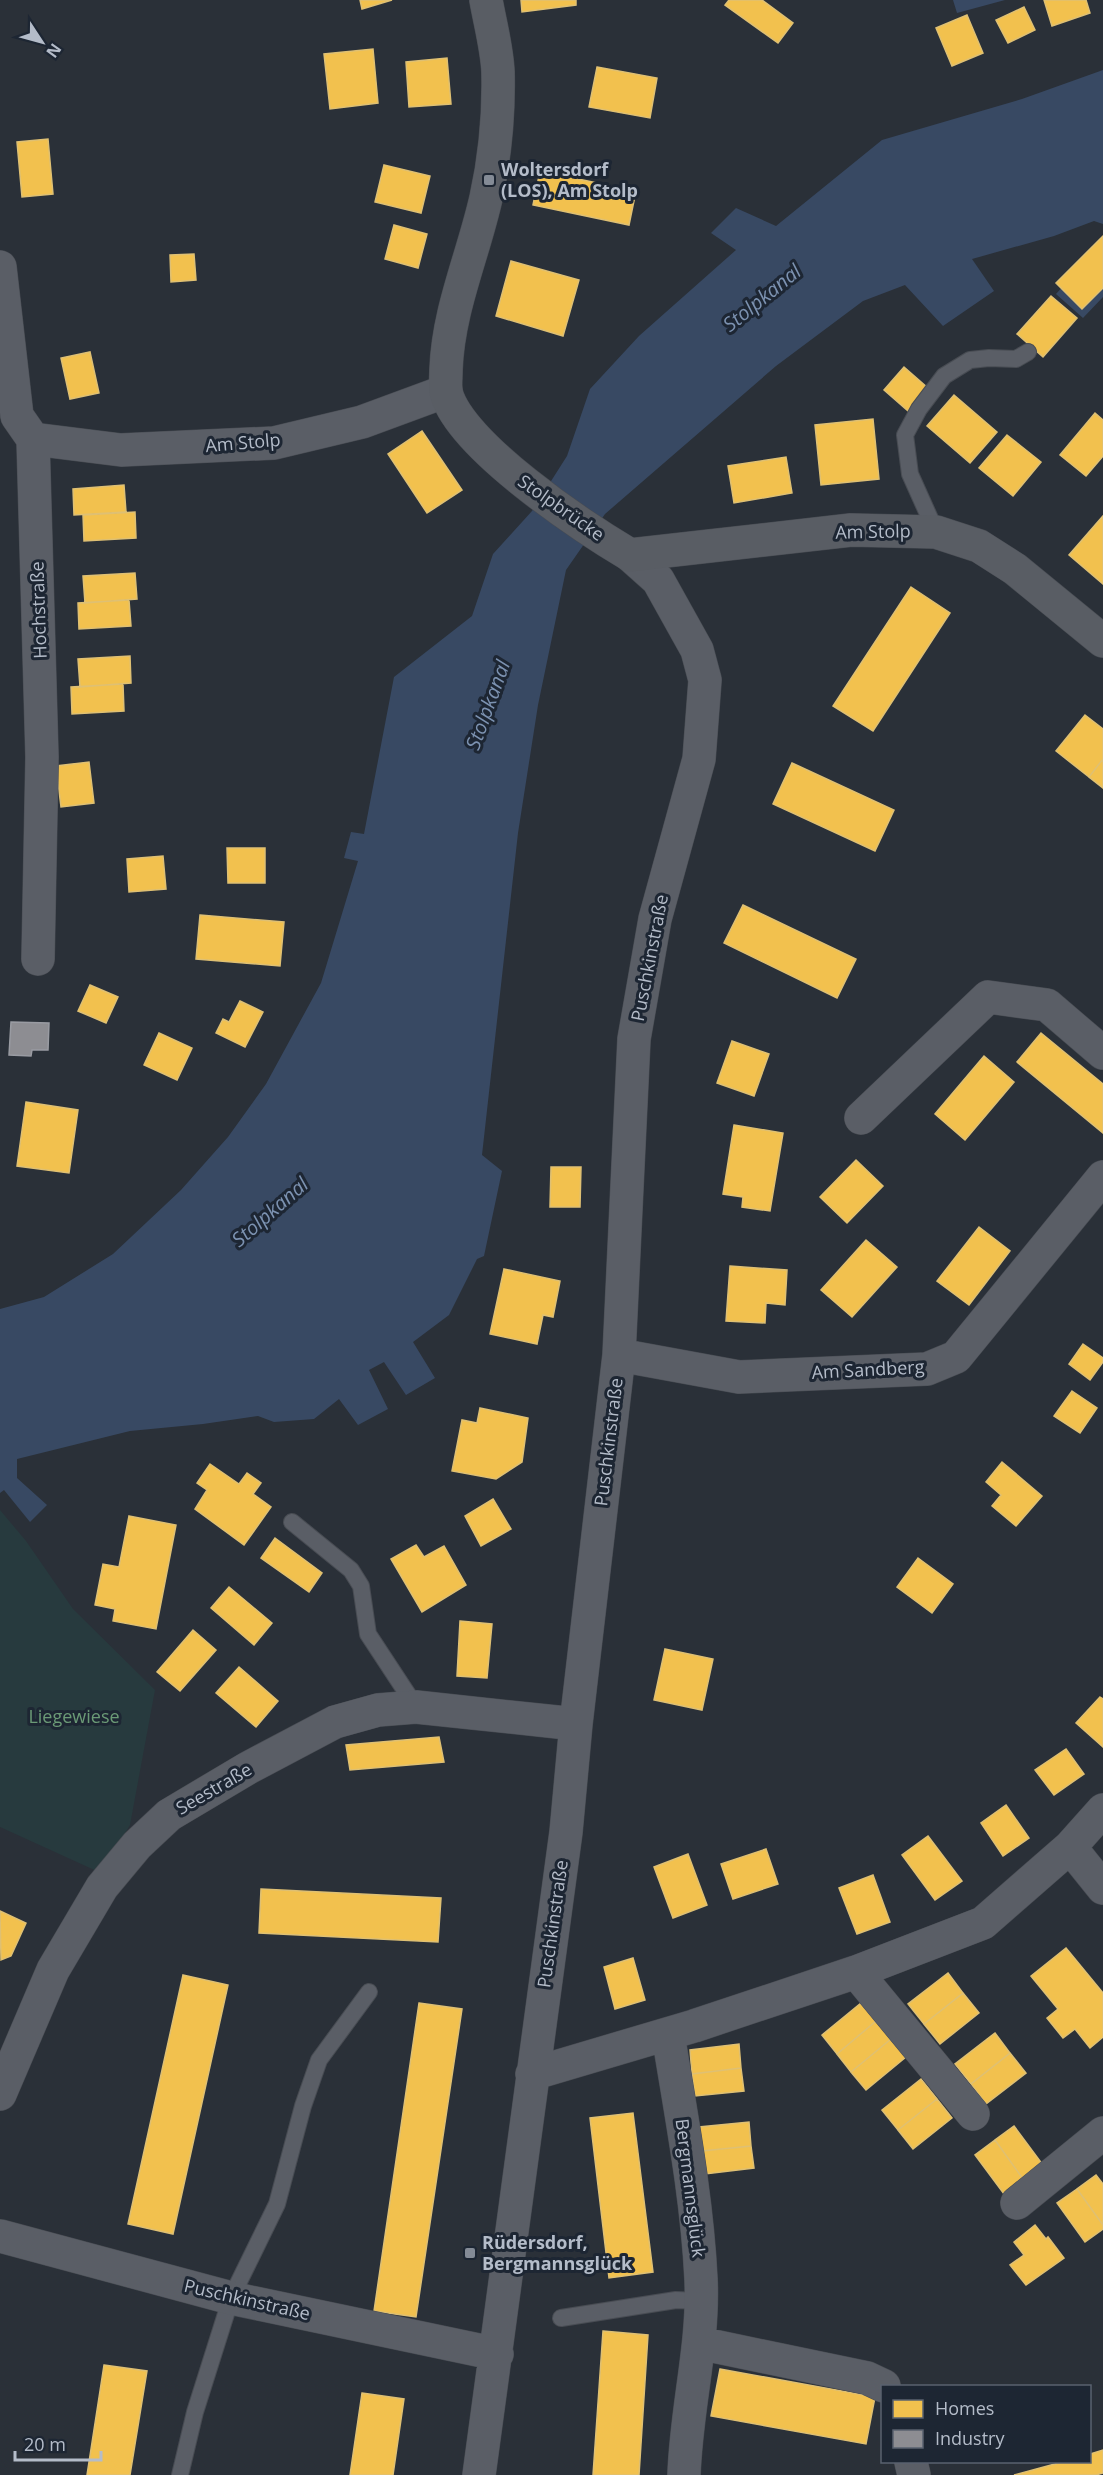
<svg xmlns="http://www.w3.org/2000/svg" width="1103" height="2475" font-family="'Open Sans',sans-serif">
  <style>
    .green { fill: #273a3e }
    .water { fill: #384963 }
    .homes { fill: #f2c14e; stroke: #dfc073; stroke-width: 1.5 }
    .industry { fill: #8d8d92; stroke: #999ba2; stroke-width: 1.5 }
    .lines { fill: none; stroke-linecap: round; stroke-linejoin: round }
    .lane-casing { stroke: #484c53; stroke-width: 18 }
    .street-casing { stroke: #484c53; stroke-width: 34 }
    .secondary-casing { stroke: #484c53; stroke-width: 34 }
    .lane { stroke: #5a5e66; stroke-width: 16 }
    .street { stroke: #5a5e66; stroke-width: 33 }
    .secondary { stroke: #595d64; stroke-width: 33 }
    .poi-dot { fill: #848b96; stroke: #1d2633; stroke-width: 2 }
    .labels { text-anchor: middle; stroke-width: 6; stroke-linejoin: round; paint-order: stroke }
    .poi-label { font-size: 18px; font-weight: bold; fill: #b4bcc9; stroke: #1d2633; text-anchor: start }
    .street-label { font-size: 18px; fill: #b4bcc9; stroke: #1d2633 }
    .park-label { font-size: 18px; fill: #6b9a76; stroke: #1d2633 }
    .water-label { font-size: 20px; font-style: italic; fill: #7c92b1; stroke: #1d2633 }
  </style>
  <rect width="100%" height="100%" fill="#2a3038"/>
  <path class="green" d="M0,1510l26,31 47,68 82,81 -25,135 -29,48 -101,-46z"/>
  <path class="water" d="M953,0h52l-48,13z
    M1103,70v154l-9,-3 -40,15 -82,23 22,32 -51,35 -38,-41 -42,16 -87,65 -171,148 -39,56 -28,135 -20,128 -36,322 20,16 -18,85 -7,3 -28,56 -36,27 22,36 -29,17 -22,-33 -15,8 19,39 -30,16 -19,-26 -25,20 -40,3 -16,-6 -55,8 -73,7 -113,28v19l30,27 -17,17 -26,-32 -4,3v-184l44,-12 69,-43 68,-64 47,-53 38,-53 55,-101 37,-122 -14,-3 7,-26 13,2 30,-157 78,-61 21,-62 39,-43 35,-55 23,-67 49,-53 97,-86 -25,-17 25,-25 40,18 106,-86 140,-41z
    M1103,242v55l-20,21 -27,-24z"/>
  <path class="homes" d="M360,0h32l-30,9z
    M521,0h55v5l-54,7z
    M729,0h33l31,23 -15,20 -53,-38z
    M1044,0h42l4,13 -38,13z
    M1024,7l11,23 -27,13 -12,-23z
    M967,15l16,38 -31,13 -16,-38z
    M373,49l5,54 -48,6 -6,-55z
    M447,58l4,46 -42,3 -3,-45z
    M597,67l60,11 -7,40 -61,-11z
    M48,139l5,55 -31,3 -5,-55z
    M384,165l46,11 -9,37 -46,-11z
    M540,171l96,20 -7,34 -96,-20z
    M394,225l33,9 -9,34 -33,-9z
    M1103,236v52l-21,21 -26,-26z
    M194,254l2,26 -25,2 -1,-27z
    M511,261l68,19 -16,56 -67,-20z
    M1051,296l26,22 -34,39 -26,-23z
    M90,352l9,41 -29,6 -9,-41z
    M904,367l24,21 -20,23 -24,-21z
    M954,395l43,37 -27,31 -43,-37z
    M1095,413l8,7v36l-17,20 -26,-21z
    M873,419l6,60 -58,6 -6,-60z
    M422,431l40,59 -35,23 -39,-59z
    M1007,435l34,27 -28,34 -34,-28z
    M786,457l6,36 -58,10 -6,-37z
    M124,485l2,27 -52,3 -1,-26z
    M135,512l1,26 -52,3 -1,-26z
    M1103,516v68l-34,-29z
    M135,573l2,26 -52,4 -2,-27z
    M911,587l39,26 -77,118 -40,-25z
    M129,600l2,26 -52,3 -1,-26z
    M130,656l1,27 -51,4 -2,-28z
    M123,684l1,27 -52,3 -1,-27z
    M1085,715l18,14v30l-14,18 -33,-26z
    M1103,759v29l-14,-11z
    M89,762l5,41 -33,4 -5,-41z
    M792,763l102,47 -19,41 -102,-47z
    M227,848h38v35h-37z
    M163,856l3,33 -37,3 -2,-33z
    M743,905l113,54 -19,39 -113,-55z
    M200,915l84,7 -4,44 -84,-7z
    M90,985l28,12 -12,26 -28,-12z
    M240,1001l23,11 -18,35 -29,-14 7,-14 6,3z
    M159,1033l33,15 -15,32 -33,-15z
    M1041,1033l62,51v49l-86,-71z
    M732,1041l37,13 -15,42 -37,-13z
    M984,1056l30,26 -49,58 -30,-26z
    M26,1102l52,8 -9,63 -52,-7z
    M734,1125l49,8 -13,78 -28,-4 1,-10 -20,-3z
    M856,1160l27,26 -36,37 -27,-26z
    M551,1167h30l-1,40h-30z
    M979,1227l31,24 -41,54 -32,-24z
    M866,1240l31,27 -45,50 -31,-27z
    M730,1266l57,4 -2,35 -19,-2 -1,20 -39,-2z
    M504,1269l56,12 -7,36 -10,-2 -6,29 -47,-10z
    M1083,1344l20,14v4l-13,18 -21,-16z
    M1072,1391l25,17 -17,25 -26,-17z
    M480,1408l48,10 -6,44 -26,17 -44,-8 10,-51 15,3z
    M1002,1462l40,34 -26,30 -24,-20 9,-11 -15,-13z
    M210,1464l29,20 8,-11 14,10 -8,11 18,13 -27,38 -49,-36 12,-19 -10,-7z
    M493,1499l18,30 -30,17 -16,-30z
    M129,1516l47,9 -20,104 -43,-8 2,-12 -20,-4 8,-41 16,3z
    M275,1538l47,35 -13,19 -48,-34z
    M416,1545l8,12 20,-11 22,39 -44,27 -31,-53z
    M918,1558l35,26 -21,29 -35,-26z
    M229,1587l43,36 -18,22 -43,-37z
    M460,1621l32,3 -5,54 -30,-2z
    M193,1630l23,20 -36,41 -23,-19z
    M665,1649l48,10 -11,51 -48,-10z
    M239,1667l39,34 -22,26 -40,-34z
    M1100,1697l3,2v48l-27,-24z
    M439,1737l5,25 -94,8 -4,-25z
    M1066,1749l18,25 -30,21 -19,-25z
    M1006,1805l23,33 -26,18 -22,-33z
    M928,1836l34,45 -27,19 -33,-45z
    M766,1849l12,35 -45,15 -12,-35z
    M688,1854l19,51 -34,13 -19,-51z
    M873,1875l17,47 -33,12 -18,-46z
    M261,1889l180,9 -3,44 -179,-9z
    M0,1911l26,12 -15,33 -10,4z
    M1066,1948l37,45v44l-13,11 -15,-19 -12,9 -16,-20 11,-9 -27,-33z
    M633,1958l12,42 -30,9 -11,-42z
    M948,1973l15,20 -39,31 -16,-20z
    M183,1975l45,10 -55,249 -45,-10z
    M963,1993l16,20 -39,31 -16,-20z
    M419,2003l43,6 -46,308 -42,-6z
    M861,2003l15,18 -39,33 -15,-19z
    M876,2021l15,18 -40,33 -14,-18z
    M995,2033l15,20 -39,31 -16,-20z
    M891,2039l15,18 -40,33 -15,-18z
    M739,2044l2,24 -49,6 -2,-24z
    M1010,2053l16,20 -40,31 -15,-20z
    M741,2068l3,23 -49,5 -3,-22z
    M921,2079l16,20 -39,31 -16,-20z
    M937,2099l15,19 -39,31 -15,-19z
    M633,2113l20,159 -44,6 -19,-160z
    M749,2122l2,24 -49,5 -3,-24z
    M1014,2126l29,39 -20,14 -28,-39z
    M995,2140l28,39 -19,15 -29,-39z
    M751,2146l3,22 -49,6 -3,-23z
    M1096,2175l7,9v41l-26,-36z
    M1077,2189l26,36v4l-18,13 -28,-39z
    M1035,2225l11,14 2,-2 16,21 -38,27 -16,-20 14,-10 -10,-13z
    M603,2331l45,4 -9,140h-46z
    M104,2365l43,6 -17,104h-43z
    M720,2369l155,28 -9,47 -155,-28z
    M362,2393l42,6 -11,76h-43z
    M1103,2450v23l-7,2h-82l48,-13h28v-8z"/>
  <path class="industry" d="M11,1022l38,1 -1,27h-16l-1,6 -22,-1z"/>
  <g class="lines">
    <defs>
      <path id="lane" d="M936,532l-26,-58 -5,-39 14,-26 25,-33 26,-16 19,-2 27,1 12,-7
        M292,1522l59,48 10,16 7,48 48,73
        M561,2318l115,-18 24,1
        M180,2475l15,-63 36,-114 46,-94 26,-98 16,-46 50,-68"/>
      <path id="street" d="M0,267l17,149 16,23 9,318 -4,202
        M33,439l88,11 153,-7 88,-21 84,-31
        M861,1118l127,-121 59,8 56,48
        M619,1355l120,22 188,-8 29,-12 147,-180
        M1070,1847l33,41
        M856,1972l117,142
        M668,2034c13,81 29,163 33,245 3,66 -15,130 -17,196
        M532,2074l162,-48 162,-54 127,-49 87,-76 33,-37
        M0,2094l53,-124 49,-83 35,-42 32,-30 79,-47 87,-46 43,-12 38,-3 160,17
        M1017,2203l86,-70
        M0,2236l231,62 266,56
        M699,2343l168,35 17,8
        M911,2462l3,13
        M479,2475l87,-643 10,-108 43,-369 15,-316 21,-120 44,-160 6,-79 -8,-30 -39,-70 -28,-25"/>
      <path id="secondary" d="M486,0c4,23 11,48 12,72 1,41 -3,85 -12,126 -13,58 -38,112 -40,172 0,7 -1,15 0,22 13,53 137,135 184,163l221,-25 85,2 43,14 36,23 88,72"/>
    </defs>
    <use href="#lane" class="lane-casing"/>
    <use href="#street" class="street-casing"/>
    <use href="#secondary" class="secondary-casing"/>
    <use href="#lane" class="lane"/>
    <use href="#street" class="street"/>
    <use href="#secondary" class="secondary"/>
  </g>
  <g class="poi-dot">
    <rect x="483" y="174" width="12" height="12" rx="3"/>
    <rect x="464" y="2247" width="12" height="12" rx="3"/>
  </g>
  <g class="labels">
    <g class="poi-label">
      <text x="501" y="176">Woltersdorf<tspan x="501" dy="21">(LOS), Am Stolp</tspan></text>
      <text x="482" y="2249">Rüdersdorf,<tspan x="482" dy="21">Bergmannsglück</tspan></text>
    </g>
    <g class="street-label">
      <text transform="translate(243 443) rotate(-5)" y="6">Am Stolp</text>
      <text transform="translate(561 508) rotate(35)" y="6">Stolpbrücke</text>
      <text transform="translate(873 532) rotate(-1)" y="6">Am Stolp</text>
      <text transform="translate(39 610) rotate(-92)" y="6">Hochstraße</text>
      <text transform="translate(650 958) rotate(-79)" y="6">Puschkinstraße</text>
      <text transform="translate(868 1370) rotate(-3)" y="6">Am Sandberg</text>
      <text transform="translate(609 1442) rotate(-83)" y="6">Puschkinstraße</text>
      <text transform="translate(214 1789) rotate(-30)" y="6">Seestraße</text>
      <text transform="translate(553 1924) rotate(-82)" y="6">Puschkinstraße</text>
      <text transform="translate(690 2188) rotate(83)" y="6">Bergmannsglück</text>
      <text transform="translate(247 2300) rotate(13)" y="6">Puschkinstraße</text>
    </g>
    <g class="park-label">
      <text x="74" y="1723">Liegewiese</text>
    </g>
    <g class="water-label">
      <text transform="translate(762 298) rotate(-39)" y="7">Stolpkanal</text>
      <text transform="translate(488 705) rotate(-70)" y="7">Stolpkanal</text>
      <text transform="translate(270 1212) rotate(-41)" y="7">Stolpkanal</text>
    </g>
  </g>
  <rect x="881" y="2385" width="210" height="78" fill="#1d2633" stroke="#59626f" stroke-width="1.5"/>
  <rect x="893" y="2400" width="30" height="18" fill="#f2c14e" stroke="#59626f" stroke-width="1.5"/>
  <text x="935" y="2415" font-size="18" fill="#b4bcc9">Homes</text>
  <rect x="893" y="2430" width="30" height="18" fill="#8d8d92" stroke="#59626f" stroke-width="1.5"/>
  <text x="935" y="2445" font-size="18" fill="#b4bcc9">Industry</text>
  <g transform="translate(42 42) rotate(126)" stroke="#1d2633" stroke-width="4.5" paint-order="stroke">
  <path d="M0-4.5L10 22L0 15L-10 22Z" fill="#b4bcc9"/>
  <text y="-9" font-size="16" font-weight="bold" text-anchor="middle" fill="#b4bcc9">N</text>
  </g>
  <path d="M15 2451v9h86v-9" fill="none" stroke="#b4bcc9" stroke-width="3"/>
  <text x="24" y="2451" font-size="18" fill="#b4bcc9" stroke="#1d2633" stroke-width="4.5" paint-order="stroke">20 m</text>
</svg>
